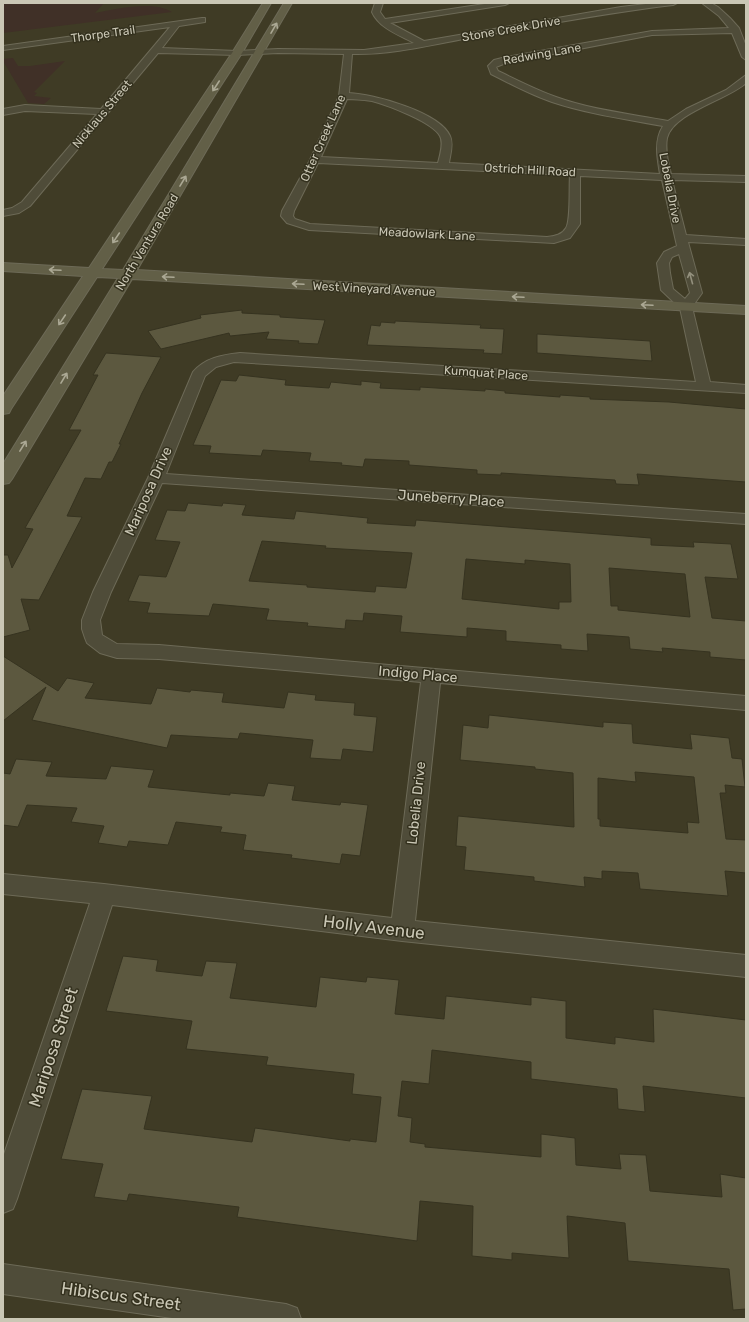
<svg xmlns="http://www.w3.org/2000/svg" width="749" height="1322" font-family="Rubik,sans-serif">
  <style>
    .green { fill: #403027 }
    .building { fill: #5c583f; stroke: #363320; fill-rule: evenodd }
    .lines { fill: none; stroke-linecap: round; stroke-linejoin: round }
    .minor-casing { stroke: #6d6a57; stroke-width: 2 }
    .secondary-casing { stroke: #6d6a57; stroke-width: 2 }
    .minor { fill: #4f4c39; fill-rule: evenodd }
    .secondary { fill: #625f47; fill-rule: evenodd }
    .oneway { stroke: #aba894 }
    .oneway2 { stroke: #93907d }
    .labels { text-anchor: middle; stroke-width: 3; stroke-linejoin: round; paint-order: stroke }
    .far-street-label { font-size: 12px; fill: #cac7b5; stroke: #34311e }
    .street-label { font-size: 14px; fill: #cac7b5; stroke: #34311e }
    .near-street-label { font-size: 17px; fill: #cac7b5; stroke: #34311e }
  </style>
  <rect width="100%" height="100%" fill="#3f3b25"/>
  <path class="green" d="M3,3h101l-9,10c21,-4 58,-13 77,-1l-169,21z
    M13,58l5,8h12l35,-5 -31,31 3,1 -3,3 17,2 -7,6 -16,-1 -25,-42v-2z"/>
  <path class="building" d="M242,310v3l38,2v2l45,3 -7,24 -20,-1 1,-2 -33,-2 3,-7 -39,4 -1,-3 -68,16 -13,-18 53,-13 -1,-3z
    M395,321l86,4 -1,3 24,1 -2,25 -19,-1 1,-3 -117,-5 4,-20 9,1 1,-4 14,1z
    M537,334l113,7 2,20 -115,-8z
    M106,353l55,4 -19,36 -23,51h2l-9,18h-3l-8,17 -16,-1 -18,38 15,1 -43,83 -18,-1 9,31 -27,7v-82h5l4,13 21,-39 -8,-1 56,-98h-12l29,-55h-5z
    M239,375l47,5 -1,5 44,3 2,-6 30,3v-4l20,2 -1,5 40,2v-3l65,4v-2l20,2v2l55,4v-2l30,2v2l79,3 77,7v73l-109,-8 2,11 -23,-1 -1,-4 -114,-7v2l-24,-1v-4l-68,-5v-4l-44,-2 -2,8 -22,-2 1,-2 -33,-2 2,-8 -48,-3 -2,6 -52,-3 2,-7 -18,-1 28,-65 15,1z
    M188,503l34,3 1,-3 23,2 -4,10 52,4 2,-8 72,7 -1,5 48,3 1,-6 235,18v7l43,2 -1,-5 38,2 7,35 -33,-2 7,41 34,3v39l-36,-3v-5l-48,-4 1,4 -33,-3 -1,-12 -42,-3 1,17 -27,-2v-4l-55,-4v-10l-39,-3v9l-67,-5 2,-16 -38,-3 -1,8 -17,-1 -1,9 -38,-3 1,-3 -42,-3 3,-11 -56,-5 -4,12 -62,-3 3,-10 -22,-2 11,-26 27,2 14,-35 -25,-2 12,-30 18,1zM262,541l64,5 -1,2 87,5 -6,35 -30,-2 -1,6 -68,-5v-2l-58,-4zM466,559l59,5v-4l45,4 1,38h-12v7l-97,-10zM609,568l76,6 5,43 -72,-7v-4h-7z
    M3,656l55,35 9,-13 27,5 -9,15 66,6 6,-16 33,4 1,-2 33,3 -2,9 62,6 4,-16 28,3 -1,5 40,3 -1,12 23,2 -4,35 -30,-3 -2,11 -31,-2 3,-18 -73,-7 -2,6 -67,-4 -4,13 -135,-28 14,-33 -43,34z
    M489,715l114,12v-5l29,2 1,19 59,6 -2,-15 39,4 3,20 10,1 3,28 -20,-2 1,8h-6l6,46 20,1v33l-21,-2 3,25 -88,-7 -2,-16 -36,-2v8l-18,-2 1,10 -51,-6v-4l-70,-7 2,-23 -10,-1 2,-30 116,11 -1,-54 -38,-4v-2l-75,-7 3,-35 25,3zM635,772l59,5 5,46 -12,-1 1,11 -88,-7v-7h-2v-41l38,4z
    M16,759l36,3 -6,14 60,3 5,-13 43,4 -6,17 82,8v-2l34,3 4,-13 27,3 -3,14 48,5 1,-3 27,3 -8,51 -18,-2 -2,10 -49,-6 1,-3 -49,-5 3,-15 -26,-3 2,-5 -46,-5 -8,23 -39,-4 -2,6 -29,-4 6,-17 -33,-4 6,-14 -50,-3 -9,22 -15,-2v-52l7,1z
    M123,956l35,4 -2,11 46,5 4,-15 31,2 -7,35 86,9 4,-30 46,5 1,-5 32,3 -4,34 49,5 2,-23 85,9v-8l35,4v37l49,6v-7l39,5 -1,-33 93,11v78l-103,-12 2,26 -27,-3 -1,-20 -86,-10v-17l-99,-12 -3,34 -27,-3 -4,35 14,2 -2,24 15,2v3l116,10v-23l34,4 1,27 45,4 -2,-15 27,1 4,36 72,6 -2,-23 26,4v131l-13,1 -4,-41 -101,-8 -3,-38 -58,-7 2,42 -57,-5v7l-40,-4 1,-50 -53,-5 -3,40 -180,-24 2,-10 -110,-13 -2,7 -33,-4 9,-33 -42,-5 21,-70 70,7 -8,33 108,13 3,-14 95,13v-2l26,3 5,-45 -29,-3 2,-20 -88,-9 2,-8 -82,-8 6,-28 -86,-10z"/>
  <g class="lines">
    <defs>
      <path id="minor" d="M375,3h8l-3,9 5,7 106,-16h18l-4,2 -115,18 34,18 197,-34 33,-4h23l-4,2c-68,8 -136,21 -204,33 -38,7 -78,17 -117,16l-3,39c24,1 91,19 101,43 4,8 0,19 -1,27l211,11c-3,-17 -6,-34 3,-48 -37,-7 -75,-12 -111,-24 -21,-7 -41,-18 -61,-28l-3,-8 6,-6 12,-3 146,-26 77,-3 -10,-12 -17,-13h9l7,4 12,11 9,10 7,18v14l-4,-3 -10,-24 -80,2 -146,28 -10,4 2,4c19,9 38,19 58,26 36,13 75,17 112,24l18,-12 40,-19 20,-15v8c-19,17 -73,30 -79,55 -2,11 1,25 4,36l75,2v6l-74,-2 14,55 60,4v6l-58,-3 14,51 -10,14 18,75 36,3v8l-512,-31 -18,5 -11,9 -39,98 580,40v10l-584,-41 -51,109 -11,28 2,15 15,9 42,1 587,51v14l-306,-27 -25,238 331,34v22l-344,-36 -290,-36 -95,294 -4,10 -10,4v-56l87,-254 -87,-9v-20l101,10 288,34 29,-236 -262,-23 -42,-1 -17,-5 -13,-10 -2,-5 -3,-9v-9l11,-28 55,-114 45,-106c12,-14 29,-17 47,-19l456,29 -16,-74 -19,-18 -4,-27 7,-11 13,-6 -15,-66 -82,-4v48l-10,14 -16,5 -245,-13 -22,-7 -6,-7 1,-5 28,-51 29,-64 5,-42 -66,-1 -41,2 -79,-2 -128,153 -11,7 -16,3v-6l9,-2 10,-6 75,-88 -72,-3 -22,4v-6l22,-4 76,4 69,-82 -167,23v-4l199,-28h3v4l-26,4 -17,22 75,3 41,-2 86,1 50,-7c-15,-8 -35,-15 -42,-31zM347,99c9,0 17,1 25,2 15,4 61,21 68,35 4,7 0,19 -2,27l-117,-6zM318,163l252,12c-1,11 1,46 -4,53 -4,7 -11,8 -19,9l-237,-13 -15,-5 -2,-3 1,-5zM679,254l11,39 -5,6 -12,-10 -3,-16 -1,-10 3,-6z
        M3,1264l283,40 11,4 4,11h-122l-176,-25z"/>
      <path id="secondary" d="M263,3h8l-29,50 -140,216 21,1 161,-267h8l-155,267 609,36v8l-614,-35 -120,200 -3,4 -6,1v-20l115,-186 -21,-1 -86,132 -2,4 -6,1v-18l80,-120 -80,-5v-8l86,5 143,-215z"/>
    </defs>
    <use href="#minor" class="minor-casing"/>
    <use href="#secondary" class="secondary-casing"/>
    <use href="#minor" class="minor"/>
    <use href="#secondary" class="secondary"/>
  </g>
  <defs><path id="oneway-shaft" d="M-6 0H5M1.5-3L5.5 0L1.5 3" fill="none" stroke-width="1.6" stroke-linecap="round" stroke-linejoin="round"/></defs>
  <g class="oneway">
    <use href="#oneway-shaft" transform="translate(274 28) rotate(-60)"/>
    <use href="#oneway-shaft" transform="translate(216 86) rotate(123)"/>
    <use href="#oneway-shaft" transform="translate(183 181) rotate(-59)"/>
    <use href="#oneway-shaft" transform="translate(116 238) rotate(124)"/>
    <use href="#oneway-shaft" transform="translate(55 270) rotate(-177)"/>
    <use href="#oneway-shaft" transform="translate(168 277) rotate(-177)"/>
    <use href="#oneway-shaft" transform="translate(298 284) rotate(-177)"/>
    <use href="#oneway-shaft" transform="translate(518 297) rotate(-177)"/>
    <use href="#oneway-shaft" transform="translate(647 305) rotate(-177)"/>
    <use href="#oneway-shaft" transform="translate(62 320) rotate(124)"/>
    <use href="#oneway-shaft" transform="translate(64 378) rotate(-59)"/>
    <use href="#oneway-shaft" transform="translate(23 446) rotate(-58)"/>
  </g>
  <use class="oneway2" href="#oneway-shaft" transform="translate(691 278) rotate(-105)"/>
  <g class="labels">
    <g class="far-street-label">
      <text transform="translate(511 29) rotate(-10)" y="4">Stone Creek Drive</text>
      <text transform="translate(103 34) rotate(-8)" y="4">Thorpe Trail</text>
      <text transform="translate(542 54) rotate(-10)" y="4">Redwing Lane</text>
      <text transform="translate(102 114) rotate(-50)" y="4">Nicklaus Street</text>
      <text transform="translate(323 138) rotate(-66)" y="4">Otter Creek Lane</text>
      <text transform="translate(530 170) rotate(3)" y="4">Ostrich Hill Road</text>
      <text transform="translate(670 188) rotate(79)" y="4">Lobelia Drive</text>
      <text transform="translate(427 234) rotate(3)" y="4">Meadowlark Lane</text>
      <text transform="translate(147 242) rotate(-59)" y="4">North Ventura Road</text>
      <text transform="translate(374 289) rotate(3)" y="4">West Vineyard Avenue</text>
      <text transform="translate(486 373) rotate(4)" y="4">Kumquat Place</text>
    </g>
    <g class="street-label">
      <text transform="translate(148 491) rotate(-66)" y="5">Mariposa Drive</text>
      <text transform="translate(451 498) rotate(4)" y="5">Juneberry Place</text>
      <text transform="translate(418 674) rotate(5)" y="5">Indigo Place</text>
      <text transform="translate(416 803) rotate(-84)" y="5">Lobelia Drive</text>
    </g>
    <g class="near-street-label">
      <text transform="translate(374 927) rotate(7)" y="6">Holly Avenue</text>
      <text transform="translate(53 1047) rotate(-72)" y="6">Mariposa Street</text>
      <text transform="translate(121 1296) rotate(8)" y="6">Hibiscus Street</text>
    </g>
  </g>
  <rect width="749" height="1322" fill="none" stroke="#cac7b5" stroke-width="8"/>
</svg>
